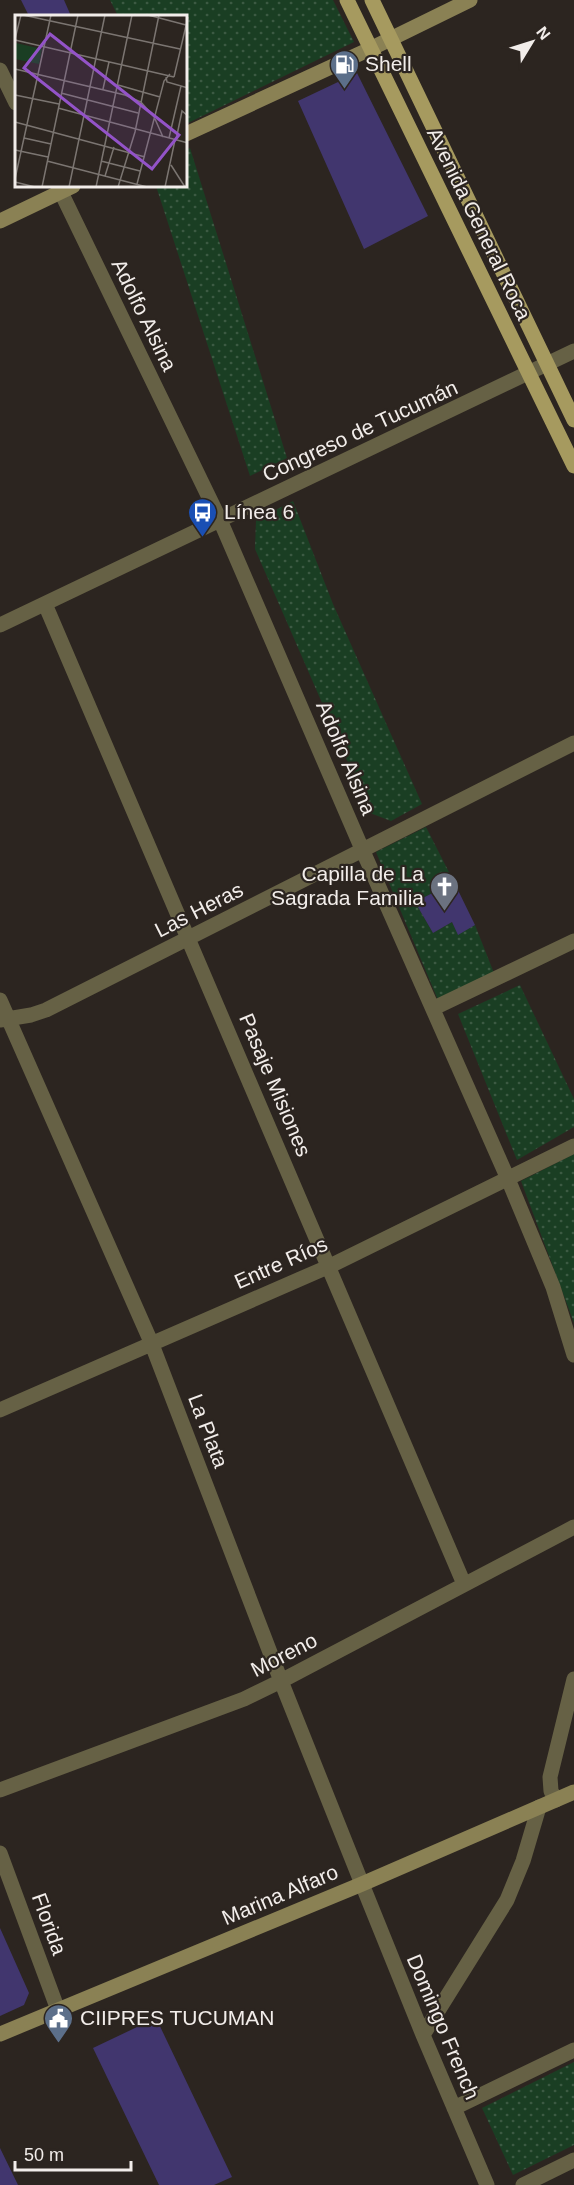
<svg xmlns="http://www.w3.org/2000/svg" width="574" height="2185" font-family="Arial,sans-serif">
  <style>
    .green { fill: url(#green-dots) }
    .building { fill: #41366e }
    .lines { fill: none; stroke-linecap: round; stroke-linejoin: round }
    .street { stroke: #666145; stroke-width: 15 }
    .secondary { stroke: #8a8154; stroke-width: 15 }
    .primary { stroke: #a69a5f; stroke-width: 15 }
    .labels { text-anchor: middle; stroke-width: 4.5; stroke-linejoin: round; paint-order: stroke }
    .poi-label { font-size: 21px; fill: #f2edea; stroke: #2c2520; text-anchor: start }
    .street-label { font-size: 21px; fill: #f2edea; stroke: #2c2520 }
    .inset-road { fill: none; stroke: #7b7571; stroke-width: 1.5 }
    .view { fill: #9353c8; fill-opacity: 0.15; stroke: #9353c8; stroke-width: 3 }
    .inset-edge { fill: none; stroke: #f2edea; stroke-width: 3 }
  </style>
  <defs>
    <pattern id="green-dots" width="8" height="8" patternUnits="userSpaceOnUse" patternTransform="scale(1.5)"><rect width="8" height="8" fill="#1a3e23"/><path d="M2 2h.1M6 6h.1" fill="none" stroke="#3c5a43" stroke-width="1.8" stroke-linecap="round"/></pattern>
  </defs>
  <rect width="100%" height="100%" fill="#2c2520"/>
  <path class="green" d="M110,0h223l21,42 -168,82v-108h-68z
    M190,148l97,310 -37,18 -94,-290h30v-36z
    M293,501l40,103 89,200 -31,17 -21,-8 -115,-264 1,-29z
    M426,827l28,55 -39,20 18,31 19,-11 6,12 17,-9 19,48 -56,27 -62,-148z
    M520,985l54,114v28l-57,33 -59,-146z
    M574,1154v169l-53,-142z
    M574,2062v83l-61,30 -31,-67z"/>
  <path class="building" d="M21,0h43l7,16h-42z
    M357,73l71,143 -64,33 -66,-148z
    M454,882l21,43 -17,10 -6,-13 -19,11 -18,-31z
    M0,1928l29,65 -5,12 -24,11z
    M156,2018l76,159 -18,8h-55l-66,-137z
    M0,2148l18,37h-18z"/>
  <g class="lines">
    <path class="street" d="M0,70l16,33
      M58,186l162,334 142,329 146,330 45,108 21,68
      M45,604l419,980
      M0,625l574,-274
      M0,1000l151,342 130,339 81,203 61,151 64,150
      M434,1008l140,-67
      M0,1020l31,-5 15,-5 528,-267
      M0,1410l330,-144 244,-120
      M0,1790l244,-91 37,-18 293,-154
      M556,1800l-5,-9 -1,-14 24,-98
      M0,1853l58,157
      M423,2035l84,-135 16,-39 16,-54
      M454,2108l120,-58
      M523,2185l51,-25"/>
    <path class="secondary" d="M186,134l184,-85 100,-49
      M0,221l73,-35
      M0,2034l362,-150 212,-92"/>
    <path class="primary" d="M347,0l227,466
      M372,0l202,420"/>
  </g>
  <defs>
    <symbol id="fuel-pin" viewBox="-11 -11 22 30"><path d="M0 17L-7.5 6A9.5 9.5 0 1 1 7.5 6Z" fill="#5c6f8a" stroke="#2c2520"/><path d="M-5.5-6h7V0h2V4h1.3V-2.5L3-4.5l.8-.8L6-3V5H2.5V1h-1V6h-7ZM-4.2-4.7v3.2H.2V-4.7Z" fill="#fff"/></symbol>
    <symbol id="bus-pin" viewBox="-11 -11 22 30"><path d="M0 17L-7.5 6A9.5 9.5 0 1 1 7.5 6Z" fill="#1a4fb4" stroke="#2c2520"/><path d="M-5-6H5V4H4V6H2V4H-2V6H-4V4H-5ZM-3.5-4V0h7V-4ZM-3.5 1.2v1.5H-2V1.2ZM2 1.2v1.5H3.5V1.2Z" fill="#fff"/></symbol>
    <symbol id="church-pin" viewBox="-11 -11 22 30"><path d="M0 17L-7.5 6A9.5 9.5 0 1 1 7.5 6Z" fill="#6b7280" stroke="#2c2520"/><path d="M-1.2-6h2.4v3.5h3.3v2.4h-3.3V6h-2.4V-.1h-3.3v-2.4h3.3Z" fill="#fff"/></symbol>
    <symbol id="civic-pin" viewBox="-11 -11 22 30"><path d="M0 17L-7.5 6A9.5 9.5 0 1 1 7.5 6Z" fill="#5c6f8a" stroke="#2c2520"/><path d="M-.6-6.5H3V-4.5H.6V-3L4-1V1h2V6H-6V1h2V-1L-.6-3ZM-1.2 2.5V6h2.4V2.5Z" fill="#fff"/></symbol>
  </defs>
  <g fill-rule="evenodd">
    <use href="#fuel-pin" x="328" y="48" width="33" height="45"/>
    <use href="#bus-pin" x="186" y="496" width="33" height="45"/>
    <use href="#church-pin" x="428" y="870" width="33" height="45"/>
    <use href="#civic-pin" x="42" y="2002" width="33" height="45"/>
  </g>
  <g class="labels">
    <g class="poi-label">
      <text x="365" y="71">Shell</text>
      <text x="224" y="519">Línea 6</text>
      <text x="424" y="881" text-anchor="end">Capilla de La<tspan x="424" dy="24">Sagrada Familia</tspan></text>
      <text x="80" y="2025">CIIPRES TUCUMAN</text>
    </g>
    <g class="street-label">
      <text transform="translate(479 224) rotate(64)" y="7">Avenida General Roca</text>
      <text transform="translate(144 315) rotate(64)" y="7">Adolfo Alsina</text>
      <text transform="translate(360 431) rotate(-25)" y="7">Congreso de Tucumán</text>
      <text transform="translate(346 758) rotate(67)" y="7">Adolfo Alsina</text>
      <text transform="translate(199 910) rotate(-27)" y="7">Las Heras</text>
      <text transform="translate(275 1085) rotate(67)" y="7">Pasaje Misiones</text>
      <text transform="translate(281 1263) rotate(-24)" y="7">Entre Ríos</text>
      <text transform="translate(208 1431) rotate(69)" y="7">La Plata</text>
      <text transform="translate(284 1655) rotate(-27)" y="7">Moreno</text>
      <text transform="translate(280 1895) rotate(-23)" y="7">Marina Alfaro</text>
      <text transform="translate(49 1924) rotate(70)" y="7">Florida</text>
      <text transform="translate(443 2027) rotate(67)" y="7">Domingo French</text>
    </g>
  </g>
  <g transform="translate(15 15)">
    <rect width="172" height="172" fill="#2c2520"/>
    <path d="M1,28l26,6 -3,15 -24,-5z" fill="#1a3e23"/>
    <path class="inset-road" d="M8,0l157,34M133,0l38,10M0,24l6,-24M0,25l159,37M0,54l110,26 16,7 14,16M151,62l1,5 21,6M159,62l14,-60M103,70l42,12M88,74l6,-27M46,78l77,20M0,80l44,9M43,93l130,35M140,104l8,18M0,107l130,35M9,123l27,6M154,123l12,-52M161,125l6,-29 6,5M0,135l33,7M32,146l100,26M86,146l39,10M156,150l14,22M90,161l9,-29M0,164l36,-164M0,167l20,5M122,169l27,-103 6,-7M27,172l36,-172M54,172l36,-172M81,172l36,-172M103,172l17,-55 24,-117M150,172l10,-47"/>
    <path class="view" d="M35,19l129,101 -27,34 -128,-101z"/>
    <rect width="172" height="172" class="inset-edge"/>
  </g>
  <g transform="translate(532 42) rotate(52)" stroke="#2c2520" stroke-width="4.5" paint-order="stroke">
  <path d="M0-4.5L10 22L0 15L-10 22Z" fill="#f2edea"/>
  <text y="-9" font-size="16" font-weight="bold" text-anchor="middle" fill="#f2edea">N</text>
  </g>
  <path d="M15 2161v9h116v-9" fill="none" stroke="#f2edea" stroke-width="3"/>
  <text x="24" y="2161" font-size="18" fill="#f2edea" stroke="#2c2520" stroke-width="4.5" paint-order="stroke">50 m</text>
</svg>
